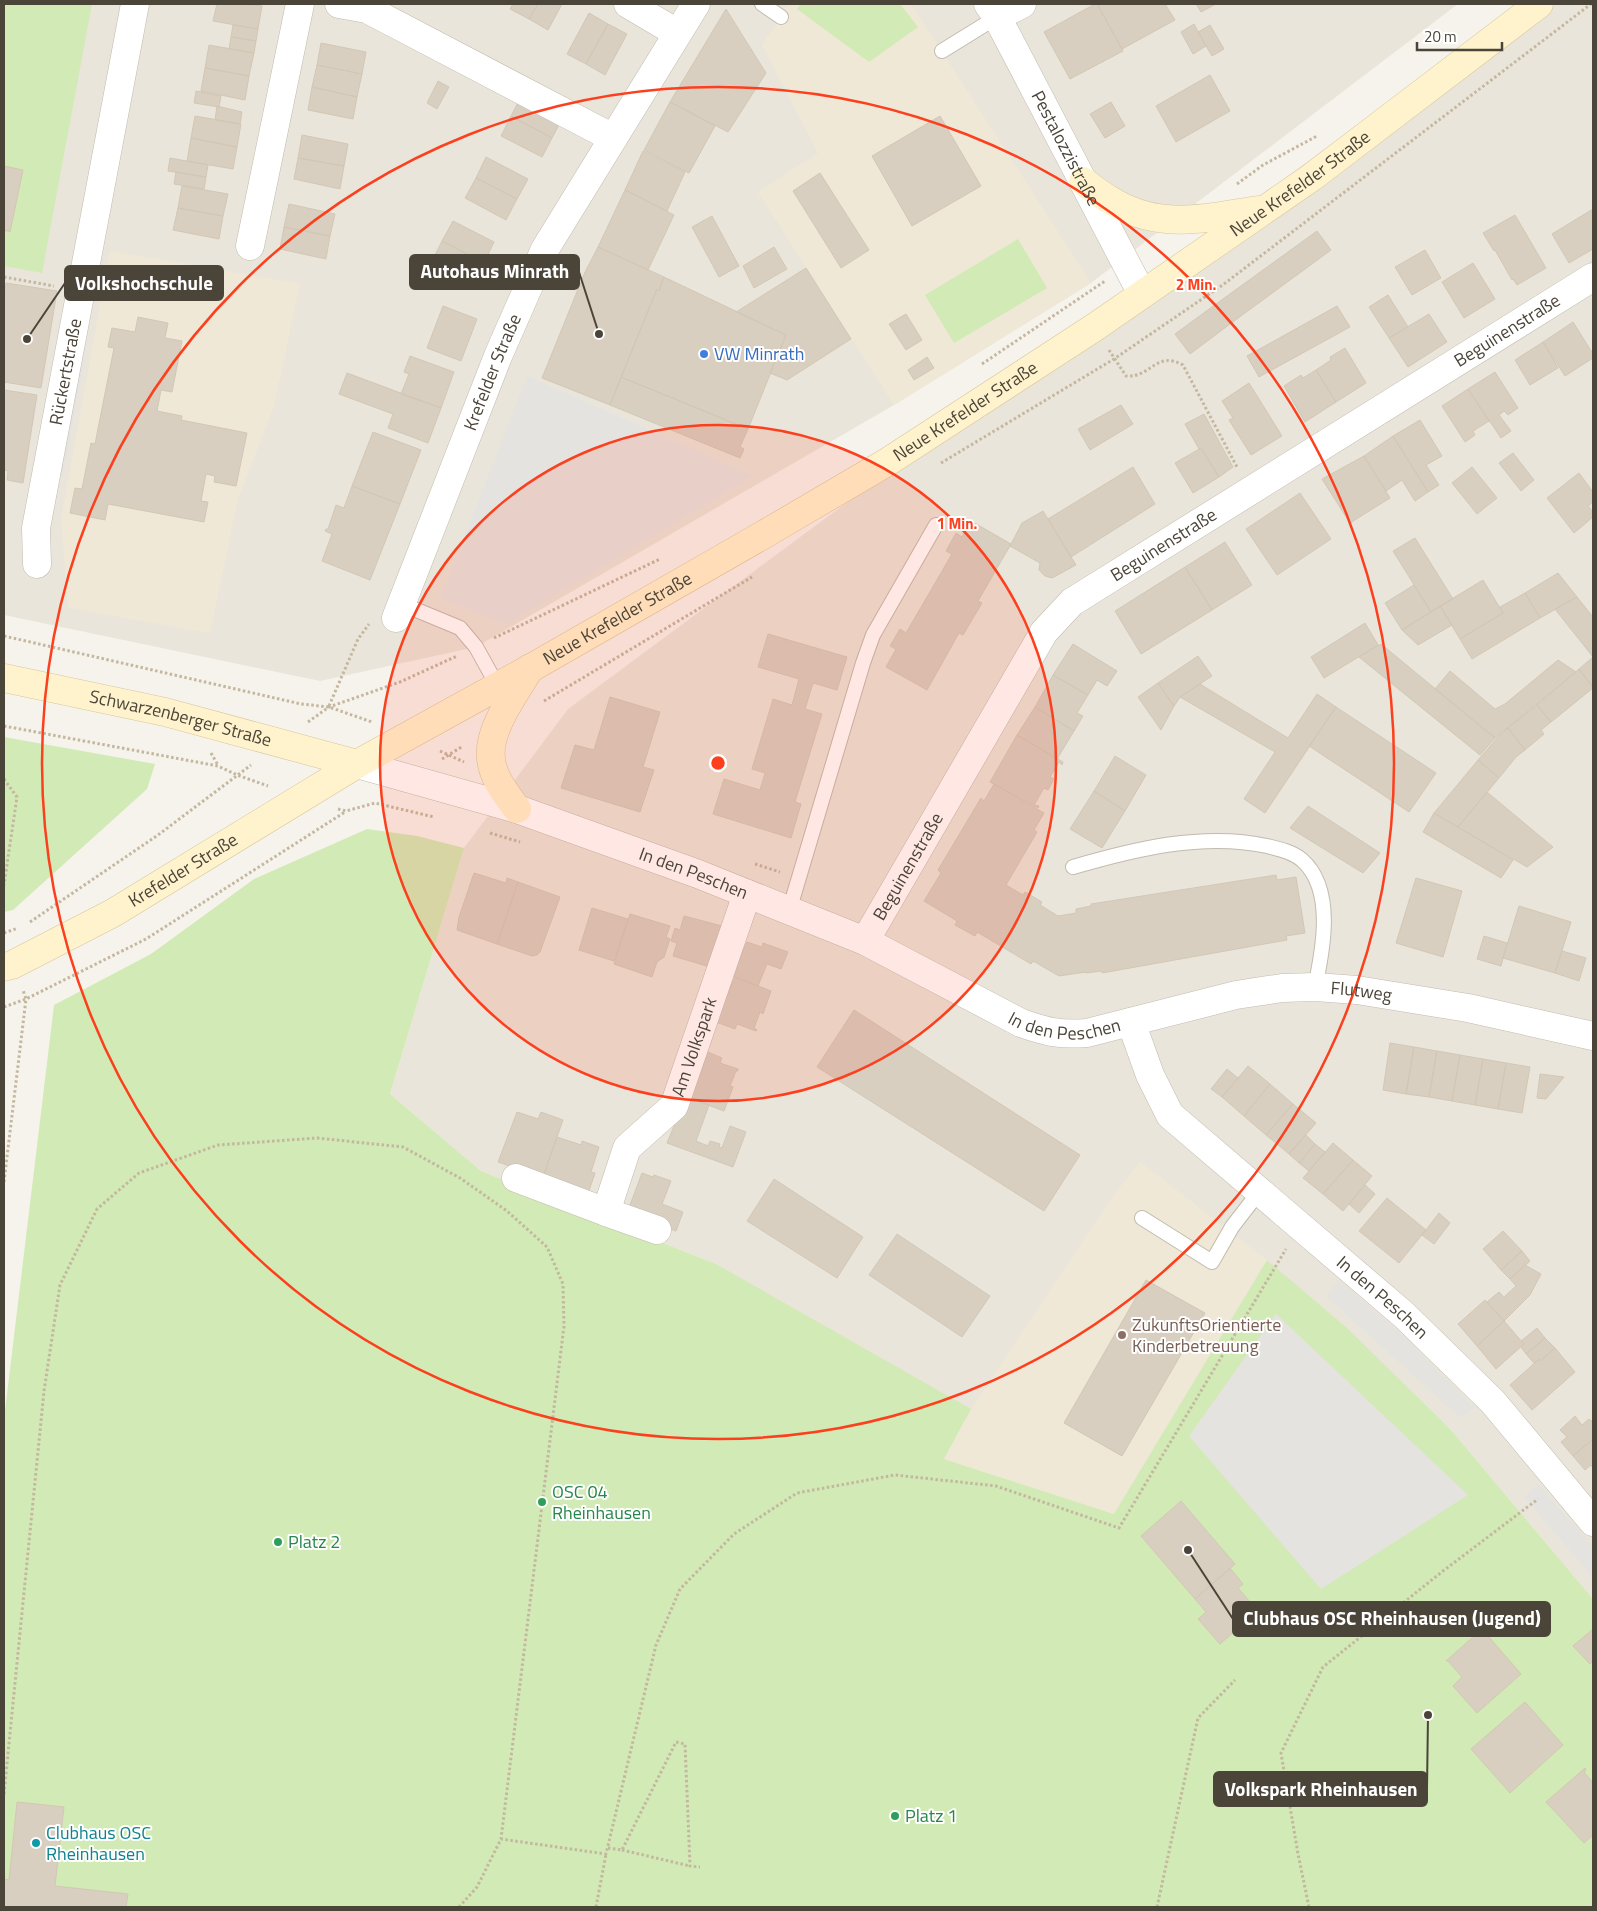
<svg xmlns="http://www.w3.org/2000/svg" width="1597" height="1911" font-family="'Titillium Web',sans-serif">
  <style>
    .residential { fill: #eae5da }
    .education { fill: #efe8d6 }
    .green { fill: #d2eab5 }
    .parking { fill: #e5e3e0 }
    .building { fill: #d8cfc1; stroke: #d3c7b4 }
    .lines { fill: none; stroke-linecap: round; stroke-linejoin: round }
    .lane-casing { stroke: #c2bbae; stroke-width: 16 }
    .street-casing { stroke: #c2bbae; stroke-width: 29 }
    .secondary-casing { stroke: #d6c79b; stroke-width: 29 }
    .path { stroke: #c4b79f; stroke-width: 3; stroke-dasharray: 2.5 2.5; stroke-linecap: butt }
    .lane { stroke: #fff; stroke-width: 14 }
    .street { stroke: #fff; stroke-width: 28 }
    .secondary { stroke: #fff3cd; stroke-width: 28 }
    .ring { fill: none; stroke: #fc3f1d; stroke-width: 2.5 }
    .shop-dot { fill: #3f7fe0; stroke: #fff; stroke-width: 2 }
    .education-dot { fill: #8d6e63; stroke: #fff; stroke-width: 2 }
    .leisure-dot { fill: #2e9e5b; stroke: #fff; stroke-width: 2 }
    .culture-dot { fill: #0f9aa8; stroke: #fff; stroke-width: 2 }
    .labels { text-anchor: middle; stroke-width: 4; stroke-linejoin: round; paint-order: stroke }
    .street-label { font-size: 18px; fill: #4b4439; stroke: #fff }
    .shop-label { font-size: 18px; fill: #366cbe; stroke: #fff; text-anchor: start }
    .education-label { font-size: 18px; fill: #785e54; stroke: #fff; text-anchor: start }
    .leisure-label { font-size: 18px; fill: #27864d; stroke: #fff; text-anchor: start }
    .culture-label { font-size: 18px; fill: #0d838f; stroke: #fff; text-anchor: start }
    .centre { fill: #fc3f1d; stroke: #fff; stroke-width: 2.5 }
    .ring-label { font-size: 15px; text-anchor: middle; font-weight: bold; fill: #fc3f1d; stroke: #fff; stroke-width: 4; stroke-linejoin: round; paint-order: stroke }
    .leader { fill: none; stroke: #4b4439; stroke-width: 2 }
    .callout-dot { fill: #4b4439; stroke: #fff; stroke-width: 2 }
    .callout { fill: #4b4439; stroke: #4b4439; stroke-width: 2 }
    .callout-label { font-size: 19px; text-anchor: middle; font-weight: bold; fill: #fff }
  </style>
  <rect width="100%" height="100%" fill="#f6f3ec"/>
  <path class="residential" d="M4,4h1454l-367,279 -197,122 -418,242 -156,34 -316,-66z
    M1520,4h73v1595l-142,-169 -184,-170 -153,254 -398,-250 -235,-93 -91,-77 74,-246 104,-139z"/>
  <path class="education" d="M790,4h121l180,279 -197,122 -136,-213 60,-39 -56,-108z
    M110,251l190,33 -26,122 -36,93 -28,134 -142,-25 -7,-89z
    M1140,1162l127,98 -153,254 -170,-55 27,-50 142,-213z"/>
  <path class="green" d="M4,4h88l-50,269 -38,-7z
    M801,4h99l18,23 -49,35 -72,-53z
    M1018,239l29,49 -93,55 -29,-48z
    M4,737l151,27 -8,25 -134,121 -9,2z
    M367,829l50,7 47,12 -74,246 91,77 235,93 255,145 -27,50 170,55 153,-254 80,68 104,102 142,169v308h-1589v-488l50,-414 97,-51 103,-75z"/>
  <path class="parking" d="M72,360l12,2 -21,113 -12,-2z
    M527,376l226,100 -246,148 -67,-25z
    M1339,1280l65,56 71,72 -15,10 -134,-122z
    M1276,1314l192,181 -147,94 -132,-153z
    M1538,1484l55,63v31l-69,-81z"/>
  <path class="building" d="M217,4h32l13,2 -4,23 -45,-8z
    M513,4h25l-9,15 -19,-10z
    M538,4h24l-14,26 -19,-11z
    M1095,4h2l26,47 -53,28 -26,-47z
    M1097,4h68l10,16 -53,29z
    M1196,4h20l-15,8z
    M726,9l40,64 -38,59 -58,-30z
    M589,13l19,11 -22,40 -19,-10z
    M608,24l19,10 -22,41 -19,-11z
    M1194,24l12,22 -13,8 -12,-22z
    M233,25l25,4 -2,12 -25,-4z
    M1210,25l14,24 -12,7 -14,-24z
    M231,37l25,4 -2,12 -25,-4z
    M321,43l45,9 -4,22 -45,-9z
    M209,45l45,8 -5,23 -44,-8z
    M317,65l45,9 -5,23 -45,-10z
    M205,68l44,8 -4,24 -44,-9z
    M1210,75l20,36 -54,31 -20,-36z
    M438,81l11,6 -12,22 -10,-6z
    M312,87l45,10 -4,22 -45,-9z
    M196,91l25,5 -2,11 -25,-4z
    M521,97l41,22 -10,19 -41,-22z
    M670,102l45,24 -26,47 -45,-23z
    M1111,102l14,24 -20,12 -15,-24z
    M217,106l25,6 -2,12 -25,-4z
    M195,116l46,8 -4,23 -46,-9z
    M511,116l41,22 -10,19 -41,-21z
    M940,116l41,70 -69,40 -40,-70z
    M302,135l46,9 -4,22 -46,-8z
    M191,138l46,9 -4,22 -46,-8z
    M643,151l42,21 -18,39 -42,-21z
    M486,157l42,22 -11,20 -41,-21z
    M170,158l38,7 -2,12 -38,-6z
    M298,158l46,8 -4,23 -46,-10z
    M4,166l19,4 -13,62 -6,-2z
    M176,172l30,5 -2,12 -30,-5z
    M820,173l49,77 -28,18 -48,-77z
    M476,178l41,21 -11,21 -41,-22z
    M182,186l46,8 -5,22 -45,-8z
    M625,190l49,25 -26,55 -50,-23z
    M289,204l46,10 -5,22 -46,-9z
    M178,208l45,8 -4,23 -46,-9z
    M1593,209v40l-24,14 -17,-29z
    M1515,215l31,53 -29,17 -4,-6 -1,1 -17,-30 -1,1 -11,-18z
    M712,216l27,50 -20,11 -27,-50z
    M453,221l41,21 -10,21 -42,-22z
    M284,227l46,9 -4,23 -46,-10z
    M1317,231l14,19 -101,74 -14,-20z
    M442,241l42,22 -11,20 -41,-22z
    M598,247l66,30 -5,14 -2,-2 -47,116 -68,-27 43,-106z
    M774,247l13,22 -33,19 -11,-22z
    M1425,250l16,28 -29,17 -17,-28z
    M1473,263l22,36 -31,19 -22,-36z
    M806,268l45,71 -64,41 -17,-7 16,-38 -50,-23z
    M664,277l122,58 -38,94 -127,-52 36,-88 2,2z
    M6,283l51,8 -16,97 -37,-6v-87z
    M1388,295l20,32 -19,11 -20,-31z
    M1216,304l14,20 -40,30 -15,-20z
    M443,306l34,13 -16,42 -34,-13z
    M1337,306l13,21 -91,50 -12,-21z
    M906,314l16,26 -16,10 -17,-26z
    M1429,314l18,28 -39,25 -19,-29z
    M138,317l30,6 -3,15 17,3 -10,51 -11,-2 -4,21 25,5 -1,4 66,13 -11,53 -22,-4 1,-6 -9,-2 -5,27 7,1 -4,20 -96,-18 -3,16 -35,-7 5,-25 7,1 9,-46 4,1 19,-96 -6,-1 4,-19 23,4z
    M1573,322l20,32v4l-28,18 -22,-34z
    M1543,342l15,26 -28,17 -15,-25z
    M1345,348l21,35 -30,19 -20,-32 15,-10 -1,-3z
    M410,356l44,16 -13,36 -40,-14 8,-20 -5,-2z
    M927,357l7,11 -20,12 -6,-10z
    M1316,370l20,32 -31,20 -21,-36 17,-11 2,3z
    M1495,372l23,36 -10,7 -4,-4 -5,4 12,16 -10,7 -33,-49z
    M347,373l94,35 -13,35 -40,-15 5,-14 -54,-20z
    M621,377l127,52 -8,18 4,2 -4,9 -130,-53z
    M1249,383l33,53 -31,19 -22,-35 4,-2 -11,-17z
    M1468,389l21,32 -16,10 2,4 -10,7 -23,-36z
    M4,390l33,5 -14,88 -16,-3 1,-9 -4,-1z
    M1121,405l12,19 -43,26 -12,-21z
    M1204,414l29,53 -14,10 -18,-29 -2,1 -14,-25z
    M1420,420l22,36 -16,9 13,20 -11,7 -35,-56z
    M373,432l48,18 -21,54 -48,-18z
    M1393,436l35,56 -13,9 -13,-21 -16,11 -22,-35z
    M1201,448l18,29 -26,16 -18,-30z
    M1513,453l21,27 -13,11 -22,-28z
    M1364,456l26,42 -40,25 -28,-44z
    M1133,467l22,37 -84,53 -23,-38z
    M1472,467l25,31 -20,16 -25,-31z
    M1579,473l14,19v10l-5,4 5,6v5l-19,16 -27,-35z
    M352,486l48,18 -30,76 -48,-19 10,-27 -7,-3 1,-2h2l8,-24 8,3z
    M1300,493l31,46 -54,36 -31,-46z
    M1043,511l33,54 -24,13 -7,-2 -6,-6 1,-7 -30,-17 12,-23z
    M971,521l40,23 -33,57 4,2 -19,32 -4,-2 -32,57 -41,-23 10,-18 -6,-3 10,-17 6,4 46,-79 -6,-3 10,-18 6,4z
    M1415,538l38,61 -22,13 -38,-61z
    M1225,542l27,43 -40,25 -27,-43z
    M1185,567l27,43 -71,44 -26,-43z
    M1558,573l19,24 -37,21 -15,-25z
    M1483,580l20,33 -43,26 -20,-33z
    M1414,585l17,27 -29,18 -17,-27z
    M1525,593l15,25 -68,41 -12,-20 43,-26 -3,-6z
    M1577,597l16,20v40l-38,-48z
    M1440,606l12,19 -34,20 -16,-15z
    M1365,623l13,22 -54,33 -13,-21z
    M768,634l79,23 -10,33 -24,-7 -8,26 17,5 -27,88 6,2 -10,34 -78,-24 11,-35 36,11 5,-17 -13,-4 21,-70 19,6 7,-26 -41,-12z
    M1073,644l44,27 -10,15 -10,-6 -9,15 -35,-20z
    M1381,644l114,94 -15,17 -121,-98z
    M1198,656l14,20 -32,21 -6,9 -16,-23z
    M1593,657v30l-14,-18z
    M1558,660l18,12 -81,66 -60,-49 15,-18 45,38 10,-5z
    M1579,669l14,19 -42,34 -14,-17z
    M1053,675l35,20 -11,18 6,3 -9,15 -39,-24z
    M1158,683l16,23 -13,24 -23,-33z
    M1200,684l88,54 29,-44 19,13 -71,106 -21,-14 31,-47 -95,-55z
    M610,697l50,15 -17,55 11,3 -14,42 -79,-24 14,-43 19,5z
    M1537,705l14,17 -10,8 3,4 -19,16 -17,-22z
    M1035,707l39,24 -17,28 -40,-24z
    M1336,707l100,66 -27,39 -100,-66z
    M1508,728l17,22 -9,7 -17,21 -21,-18 19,-22z
    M1017,735l46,27 -1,3 -3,-3 -9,15 4,2 -6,11 -4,-2 -10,17 5,1 -1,2 -48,-26z
    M1115,756l31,19 -21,36 -31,-20z
    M1478,760l21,18 -41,49 -24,-14z
    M994,784l50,29 -10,17 3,2 -31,53 17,10 2,-3 17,10 -2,3 18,11 18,-3v-4l15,-3v-2l185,-29 1,5 19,-3 9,56 -19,3 1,4 -185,33v-2l-16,2v-1l-27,4 -26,-15 -2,3 -54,-32 -2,4 -20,-11 2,-4 -33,-20 17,-28 -3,-3 43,-72 3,3z
    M1094,791l31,20 -23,37 -32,-19z
    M1487,792l66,55 -26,20 -69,-40z
    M1308,806l72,47 -17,20 -73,-45z
    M1434,813l79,47 -12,18 -78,-46z
    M474,873l32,10 1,-5 11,4 -21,62 -40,-14 2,-13z
    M1416,878l46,13 -19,66 -47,-14z
    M518,882l42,15 -20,55 -3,3 -5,1 -35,-12z
    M1519,906l52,16 -16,51 -52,-15z
    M592,908l36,11 -14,42 -35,-11z
    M630,914l40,12 -4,11 4,2 -6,18 -7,5 -5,15 -38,-13z
    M684,916l38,10 -12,41 -37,-11 4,-13 -6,-2 4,-13 5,2z
    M1484,936l23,7 -6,23 -24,-7z
    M747,942l15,5 1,-4 25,9 -7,17 -14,-5 -9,22 -26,-10z
    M1562,951l24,7 -7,23 -24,-8z
    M735,977l36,14 -8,23 -3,-2 -6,16 3,2 -1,1 -19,-7 -2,5 -19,-7z
    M854,1010l226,145 -36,56 -227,-144z
    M1390,1043l24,4 -8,47 -23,-4z
    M1414,1047l23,4 -8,46 -23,-3z
    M703,1050l19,8 -2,5 18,6v2h-2l-6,15 3,1 -9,24 -35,-13z
    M1437,1051l23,4 -8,46 -23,-4z
    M1460,1055l23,4 -8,46 -23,-4z
    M1483,1059l23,4 -8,46 -23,-4z
    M1506,1063l24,4 -8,46 -24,-4z
    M1248,1066l22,18 -26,32 -22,-19z
    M1227,1069l11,9 -16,19 -11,-8z
    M1540,1074l24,3 -18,22 -9,-1z
    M1270,1084l23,20 -27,31 -22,-19z
    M686,1097l23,8 -13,36 12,5 2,-5 10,3 -1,3 3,1 8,-22 16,6 -13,35 -66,-24z
    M1293,1104l23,19 -27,31 -23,-19z
    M517,1112l21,7 3,-7 22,8 -20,57 -45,-15z
    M1306,1135l9,9 -16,19 -10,-9z
    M557,1137l24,8 1,-4 17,6 -8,25 4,1 -7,21 -45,-17z
    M1333,1143l20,17 -30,34 -20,-16z
    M1315,1144l10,8 -16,19 -10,-8z
    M1353,1160l19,16 -29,35 -20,-17z
    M642,1173l11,4 1,-2 17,6 -9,23 21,8 -7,19 -49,-18z
    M774,1179l89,58 -26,41 -90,-57z
    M1365,1185l10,9 -16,19 -10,-9z
    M1387,1198l39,32 -27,33 -40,-32z
    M1439,1213l11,10 -16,21 -12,-9z
    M1503,1231l19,20 -21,19 -18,-21z
    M897,1234l93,62 -28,41 -93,-62z
    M1522,1251l8,10 -20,18 -9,-9z
    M1525,1265l16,9 -11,21 -26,26 -17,-19 12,-10 5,5 12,-11 -6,-7z
    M1146,1280l59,33 -83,143 -58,-33z
    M1485,1300l19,21 -27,25 -19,-22z
    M1504,1321l20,23 -28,25 -19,-23z
    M1537,1328l8,10 -19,16 -5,-7 3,-3 -3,-3z
    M1545,1338l10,10 -15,13 -1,-2 -5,4 -8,-9z
    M1555,1348l20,24 -43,38 -22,-25 29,-26 1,2z
    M1575,1416l7,9 7,-6 2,2 2,-2v20l-20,17 -12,-14 6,-5 -7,-7z
    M1593,1439v29l-2,-3 -6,5 -12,-14z
    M1181,1501l54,63 -40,35 -54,-63z
    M1230,1568l13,16 -5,4 20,23 -38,33 -22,-25 8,-7 -11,-13z
    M1482,1629l39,45 -44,39 -24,-27 9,-9 -14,-16h-2z
    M1593,1629v32l-3,3 -17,-18z
    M1525,1702l38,43 -53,48 -39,-44z
    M1585,1768l1,2 -2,2 9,11v52l-9,8 -38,-41z
    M17,1802l47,5 -9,79 73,8 -2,13h-122v-28l5,1z"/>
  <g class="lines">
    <defs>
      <path id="lane" d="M762,4l19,13
        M942,51l55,-34
        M402,604l58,24 16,19 21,38
        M1073,867c62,-18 130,-35 194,-21 12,3 26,6 35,14 33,29 21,90 13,127
        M789,911l74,-248 10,-28 63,-110
        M1142,1218l70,44 20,-35 27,-35"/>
      <g id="street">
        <path d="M339,4l28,5 246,129"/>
        <path d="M628,4l49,29"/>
        <path id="s1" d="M988,4l9,13 145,277"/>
        <path d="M997,17l25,-13"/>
        <path d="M250,246l50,-242"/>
        <path id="s2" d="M37,564l-1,-36 99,-524"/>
        <path id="s3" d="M396,618l102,-262 47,-107 151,-245"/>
        <path id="s4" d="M357,764l160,45 181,65 167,67 156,82c26,9 38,12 66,10l149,-38 46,-7 33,-1 42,3 111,18 125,28"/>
        <path id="s5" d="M865,941l179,-309 28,-30 521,-325"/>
        <path id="s6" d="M1131,1022l19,53 20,40 234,200 89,87 100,120"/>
        <path id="s7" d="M516,1178l90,34 21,-64 47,-42 73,-212"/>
        <path d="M606,1212l51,18"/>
      </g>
      <g id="secondary">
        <path d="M1083,181c10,8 21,16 32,22 47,27 93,15 143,7"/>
        <path id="s8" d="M4,678l161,34 192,52"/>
        <path d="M517,809c-11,-15 -24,-31 -26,-50 -4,-30 25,-66 39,-91"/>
        <path id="s9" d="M4,967l8,-2 101,-52 244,-149 174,-96 232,-133 126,-74 206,-134 217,-150 227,-173"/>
      </g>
    </defs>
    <use href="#lane" class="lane-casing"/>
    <use href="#street" class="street-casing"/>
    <use href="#secondary" class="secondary-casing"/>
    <path class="path" d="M1237,184l26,-19 54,-29
      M4,277l50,9
      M1109,350l17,26c25,2 30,-26 57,-11l54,102
      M982,364l123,-83
      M941,463l173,-104 110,-75 367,-280
      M4,636l297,68 28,3 43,15
      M494,638l166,-79
      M544,701l208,-124
      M329,706l29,-67 11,-15
      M308,722l21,-15 71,-25 57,-26
      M4,726l214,40 19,9 31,11
      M440,751l24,11
      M211,753l7,12
      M442,759l21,-13
      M4,779l13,18 -13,88
      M338,809l8,2 29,-8 59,14
      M490,833l30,9
      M755,864l25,8
      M30,922l128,-87 93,-70
      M4,933l14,-5
      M4,1007l22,-8 120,-60 199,-127
      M4,1182l22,-183 -3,-9
      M4,1794l40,-403 16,-106 37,-76 42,-36 79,-28 99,-7 86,9 57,31 47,33 40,36 16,37 1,42 -63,513
      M608,1848l14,2 54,-108 9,2 5,122 10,1
      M622,1850l68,16
      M459,1907l18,-20 24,-48 105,15 50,-209 24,-56 54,-55 63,-41 98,-18 101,11 123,42 167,-279
      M596,1907l10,-53
      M1157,1907l41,-189 37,-38
      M1309,1907l-11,-53 -17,-101 42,-86 120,-96 95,-72"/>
    <use href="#lane" class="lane"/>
    <use href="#street" class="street"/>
    <use href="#secondary" class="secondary"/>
  </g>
  <circle cx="718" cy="763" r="338" fill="#fc3f1d" fill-opacity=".12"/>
  <g class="ring">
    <circle cx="718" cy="763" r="338"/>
    <circle cx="718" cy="763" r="676"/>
  </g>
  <circle class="shop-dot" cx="704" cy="354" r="5"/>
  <circle class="education-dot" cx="1122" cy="1335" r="5"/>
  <g class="leisure-dot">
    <circle cx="542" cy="1502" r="5"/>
    <circle cx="278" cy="1542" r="5"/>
    <circle cx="895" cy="1816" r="5"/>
  </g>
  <circle class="culture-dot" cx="36" cy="1843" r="5"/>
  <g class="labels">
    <g class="street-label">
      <text dy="6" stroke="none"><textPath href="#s1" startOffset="164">Pestalozzistraße</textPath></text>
      <text dy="6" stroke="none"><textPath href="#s9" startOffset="1516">Neue Krefelder Straße</textPath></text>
      <text dy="6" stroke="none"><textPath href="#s5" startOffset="911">Beguinenstraße</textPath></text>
      <text dy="6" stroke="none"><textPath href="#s2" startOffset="195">Rückertstraße</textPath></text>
      <text dy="6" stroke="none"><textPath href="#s3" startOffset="264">Krefelder Straße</textPath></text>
      <text dy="6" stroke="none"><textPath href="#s9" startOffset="1111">Neue Krefelder Straße</textPath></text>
      <text dy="6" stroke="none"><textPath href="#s5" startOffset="506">Beguinenstraße</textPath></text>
      <text dy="6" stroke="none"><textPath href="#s9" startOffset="706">Neue Krefelder Straße</textPath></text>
      <text dy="6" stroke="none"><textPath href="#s8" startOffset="181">Schwarzenberger Straße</textPath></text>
      <text dy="6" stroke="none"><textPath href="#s5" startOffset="86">Beguinenstraße</textPath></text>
      <text dy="6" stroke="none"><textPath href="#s9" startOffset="204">Krefelder Straße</textPath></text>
      <text dy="6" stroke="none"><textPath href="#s4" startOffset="354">In den Peschen</textPath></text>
      <text dy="6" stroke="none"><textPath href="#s4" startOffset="1062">Flutweg</textPath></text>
      <text dy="6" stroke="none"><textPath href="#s4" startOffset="759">In den Peschen</textPath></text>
      <text dy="6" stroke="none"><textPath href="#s7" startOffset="289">Am Volkspark</textPath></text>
      <text dy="6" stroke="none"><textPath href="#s6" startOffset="381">In den Peschen</textPath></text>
    </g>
    <g class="shop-label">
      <text x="714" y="360">VW Minrath</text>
    </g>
    <g class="education-label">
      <text x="1132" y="1331">ZukunftsOrientierte<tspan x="1132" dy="21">Kinderbetreuung</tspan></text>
    </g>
    <g class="leisure-label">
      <text x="552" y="1498">OSC 04<tspan x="552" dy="21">Rheinhausen</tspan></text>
      <text x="288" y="1548">Platz 2</text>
      <text x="905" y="1822">Platz 1</text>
    </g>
    <g class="culture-label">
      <text x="46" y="1839">Clubhaus OSC<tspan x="46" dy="21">Rheinhausen</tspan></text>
    </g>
  </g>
  <circle cx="718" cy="763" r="8" class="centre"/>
  <g class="ring-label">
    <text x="1196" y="290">2 Min.</text>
    <text x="957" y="529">1 Min.</text>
  </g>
  <path class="leader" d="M599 334L579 272M27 339L65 283M1188 1550L1233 1619M1428 1715L1427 1789"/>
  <g class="callout-dot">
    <circle cx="599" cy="334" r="5"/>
    <circle cx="27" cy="339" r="5"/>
    <circle cx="1188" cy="1550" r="5"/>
    <circle cx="1428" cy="1715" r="5"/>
  </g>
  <g class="callout">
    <rect x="410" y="255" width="169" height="34" rx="5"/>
    <rect x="65" y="266" width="158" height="34" rx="5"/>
    <rect x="1233" y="1602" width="317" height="34" rx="5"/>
    <rect x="1214" y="1772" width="213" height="34" rx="5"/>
  </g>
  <g class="callout-label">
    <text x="495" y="278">Autohaus Minrath</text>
    <text x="144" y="290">Volkshochschule</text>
    <text x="1392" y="1625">Clubhaus OSC Rheinhausen (Jugend)</text>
    <text x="1321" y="1796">Volkspark Rheinhausen</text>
  </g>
  <rect width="1597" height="1911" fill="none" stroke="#4b4439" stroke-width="10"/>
  <path d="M1417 42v8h85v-8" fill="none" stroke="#4b4439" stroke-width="2.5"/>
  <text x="1424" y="42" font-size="15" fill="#4b4439" stroke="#ffffff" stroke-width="4" paint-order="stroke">20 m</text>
</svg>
